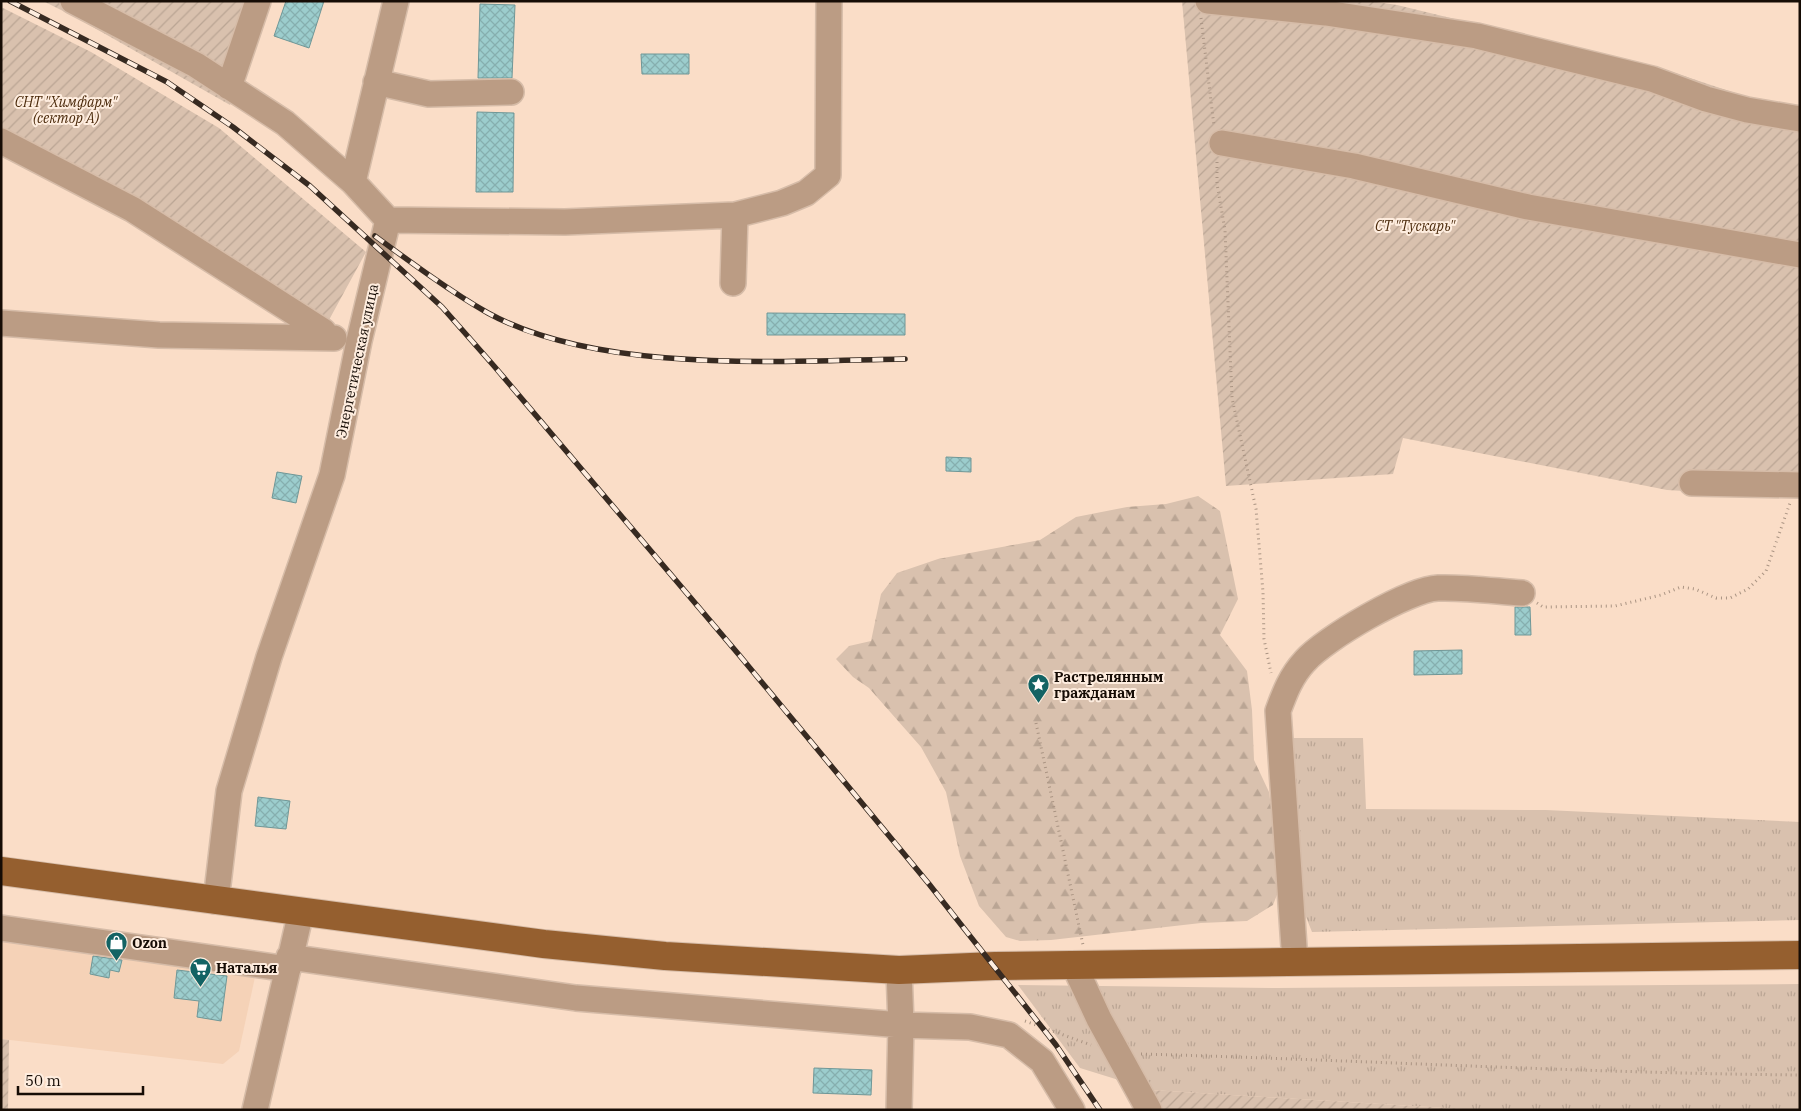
<svg xmlns="http://www.w3.org/2000/svg" width="1801" height="1111" font-family="'IBM Plex Serif',serif">
  <style>
    .built { fill: #f5d2b7 }
    .grass { fill: url(#grass-tufts) }
    .forest { fill: url(#forest-firs) }
    .garden { fill: url(#garden-furrows) }
    .building { fill: url(#building-cross-hatch); stroke: #6f9797 }
    .lines { fill: none; stroke-linecap: round; stroke-linejoin: round }
    .minor-casing { stroke: #d6bca8; stroke-width: 28 }
    .major-casing { stroke: #d6bca8; stroke-width: 30 }
    .path { stroke: #aa9483; stroke-width: 3; stroke-dasharray: 1 4; stroke-linecap: butt }
    .minor { stroke: #bb9c84; stroke-width: 25 }
    .major { stroke: #955f2f; stroke-width: 28 }
    .rail-casing { stroke: #372a21; stroke-width: 5.5 }
    .rail { stroke: #feeddf; stroke-width: 4; stroke-dasharray: 11; stroke-linecap: butt }
    .labels { text-anchor: middle; stroke-width: 4; stroke-linejoin: round; paint-order: stroke }
    .park-label { font-size: 14px; font-style: italic; fill: #4b2a0b; stroke: #feeddf }
    .street-label { font-size: 14px; fill: #160c05; stroke: #feeddf }
    .poi-label { font-size: 14px; font-weight: bold; fill: #160c05; stroke: #feeddf; text-anchor: start }
  </style>
  <defs>
    <pattern id="grass-tufts" width="24" height="20" patternUnits="userSpaceOnUse" patternTransform="scale(1.25)"><rect width="24" height="20" fill="#d9c1ae"/><path d="M3 7l-1-3M5 7V3M7 7l1-3M15 17l-1-3M17 17v-4M19 17l1-3" fill="none" stroke="#baa594"/></pattern>
    <pattern id="forest-firs" width="22" height="20" patternUnits="userSpaceOnUse" patternTransform="scale(1.25)"><rect width="22" height="20" fill="#d9c1ae"/><path d="M5 1l3.5 6h-7zM16 11l3.5 6h-7z" fill="#baa594"/></pattern>
    <pattern id="garden-furrows" width="10" height="10" patternUnits="userSpaceOnUse" patternTransform="scale(1.25)"><rect width="10" height="10" fill="#d9c1ae"/><path d="M-1 1l2-2M0 10L10 0M9 11l2-2" fill="none" stroke="#baa594"/></pattern>
    <pattern id="building-cross-hatch" width="8" height="8" patternUnits="userSpaceOnUse" patternTransform="scale(1.25)"><rect width="8" height="8" fill="#9ccdcd"/><path d="M0 0l8 8M0 8l8-8" fill="none" stroke="#86afaf"/></pattern>
  </defs>
  <rect width="100%" height="100%" fill="#faddc7"/>
  <path class="built" d="M1,938l254,39 -16,74 -16,13 -222,-25z"/>
  <path class="grass" d="M1290,738h73l3,71 180,1 254,12v98l-488,12 -10,-25z
    M1800,984v126h-321l-328,-20 -71,-22 -62,-83 258,3z"/>
  <path class="forest" d="M1198,496l22,15 18,88 -18,36 27,36 5,39 2,50 15,32 7,51 4,44 -7,18 -26,16 -46,2 -150,17 -31,1 -14,-4 -27,-31 -19,-50 -14,-64 -25,-45 -52,-59 -16,-11 -17,-18 13,-13 22,-5 10,-47 16,-21 41,-14 102,-19 36,-23 51,-10 39,-3z"/>
  <path class="garden" d="M43,1h223l-24,75 -12,29 -153,-87z
    M1182,1h188l27,4 269,65 81,27 53,10v391l-133,-8 -264,-52 -10,36 -167,12z
    M1,7l90,45 128,76 147,124 -43,79 -322,-183z
    M1,1039l8,1 -1,70h-7z
    M1151,1090l328,20h-318z"/>
  <path class="building" d="M286,1h38l-15,47 -35,-12z
    M480,4l35,1 -3,73h-34z
    M641,54h48v20h-47z
    M477,112l37,1 -1,79h-37z
    M767,313l138,1v21h-138z
    M946,457l25,1v14l-25,-1z
    M277,472l25,4 -6,27 -24,-5z
    M1515,607h15l1,28h-16z
    M1462,650v24l-48,1v-24z
    M258,797l32,4 -4,28 -31,-3z
    M93,956l29,4 -3,12 -9,-2 -1,8 -19,-4z
    M177,970l50,6 -6,45 -24,-4 2,-16 -25,-3z
    M814,1068l58,2 -1,25 -58,-2z"/>
  <g class="lines">
    <defs>
      <path id="minor" d="M73,1l123,64 89,58 68,59 35,38
        M1208,1l118,12 151,23 175,43 54,20 41,11 53,9
        M376,82l53,12 82,-2
        M229,87l29,-86
        M1,141l131,68 191,122 4,5
        M1222,143l132,23 174,41 272,48
        M353,182l43,-181
        M388,220l177,2 170,-7 47,-12 24,-10 22,-18 1,-174
        M733,283l2,-68
        M1,323l158,12 175,3
        M1692,483l108,2
        M216,901l13,-110 40,-134 63,-182 27,-134 29,-121
        M1,928l287,41
        M289,957l287,41 325,27 69,2 39,8 33,26 30,49
        M1295,962l-17,-251c7,-19 13,-35 27,-50 19,-22 104,-72 133,-73 27,-1 56,3 84,5
        M1074,965l25,54 50,91
        M255,1110l46,-198
        M899,1110l2,-85 -2,-55"/>
      <path id="major" d="M1,871l543,73 121,12 234,14 96,-4 805,-11"/>
    </defs>
    <use href="#minor" class="minor-casing"/>
    <use href="#major" class="major-casing"/>
    <path class="path" d="M1201,18l13,108
      M1217,162v22l8,46 7,168 24,111 7,83 1,47 7,34
      M1537,603l6,4 72,-1 46,-11 20,-8 14,2 21,9h14l18,-9 18,-18 24,-68
      M1036,723l47,222
      M1025,1021l66,24
      M1141,1054c220,6 439,19 659,21"/>
    <use href="#minor" class="minor"/>
    <use href="#major" class="major"/>
    <defs>
      <path id="rail" d="M10,1l157,81 66,45 77,59 132,121 52,59 246,290 189,228 127,161 44,65
        M375,236c34,25 76,56 113,77 111,61 292,48 417,46"/>
    </defs>
    <use href="#rail" class="rail-casing"/>
    <use href="#rail" class="rail"/>
  </g>
  <defs>
    <symbol id="sight-pin" viewBox="-11 -11 22 30"><path d="M0 17L-7.5 6A9.5 9.5 0 1 1 7.5 6Z" fill="#136364" stroke="#feeddf"/><path d="M0-6L1.8-2.2L6-1.7L2.9 1.2L3.7 5.4L0 3.3L-3.7 5.4L-2.9 1.2L-6-1.7L-1.8-2.2Z" fill="#fff"/></symbol>
    <symbol id="shop-pin" viewBox="-11 -11 22 30"><path d="M0 17L-7.5 6A9.5 9.5 0 1 1 7.5 6Z" fill="#136364" stroke="#feeddf"/><path d="M-5-2.5h2.3a2.7 3.5 0 0 1 5.4 0H5L5.5 6h-11ZM-1.5-2.5h3a1.5 2.3 0 0 0-3 0Z" fill="#fff"/></symbol>
    <symbol id="supermarket-pin" viewBox="-11 -11 22 30"><path d="M0 17L-7.5 6A9.5 9.5 0 1 1 7.5 6Z" fill="#136364" stroke="#feeddf"/><path d="M-6-5.5h2.5l.6 2H6L4.5 2H-2.5L-4.4-4H-6ZM-1.5 3.2a1.3 1.3 0 1 0 .1 0ZM3 3.2a1.3 1.3 0 1 0 .1 0Z" fill="#fff"/></symbol>
  </defs>
  <g fill-rule="evenodd">
    <use href="#sight-pin" x="1026" y="672" width="25" height="34"/>
    <use href="#shop-pin" x="104" y="930" width="25" height="34"/>
    <use href="#supermarket-pin" x="188" y="956" width="25" height="34"/>
  </g>
  <g class="labels">
    <g class="park-label">
      <text x="66" y="107">СНТ "Химфарм"<tspan x="66" dy="16">(сектор А)</tspan></text>
      <text x="1415" y="231">СТ "Тускарь"</text>
    </g>
    <g class="street-label">
      <text transform="translate(357 361) rotate(-78)" y="5">Энергетическая улица</text>
    </g>
    <g class="poi-label">
      <text x="1054" y="682">Растрелянным<tspan x="1054" dy="16">гражданам</tspan></text>
      <text x="132" y="948">Ozon</text>
      <text x="216" y="973">Наталья</text>
    </g>
  </g>
  <rect width="1801" height="1111" fill="none" stroke="#160c05" stroke-width="5"/>
  <path d="M18 1086v8h125v-8" fill="none" stroke="#160c05" stroke-width="2.5"/>
  <text x="25" y="1086" font-size="15" fill="#160c05" stroke="#feeddf" stroke-width="4" paint-order="stroke">50 m</text>
</svg>
